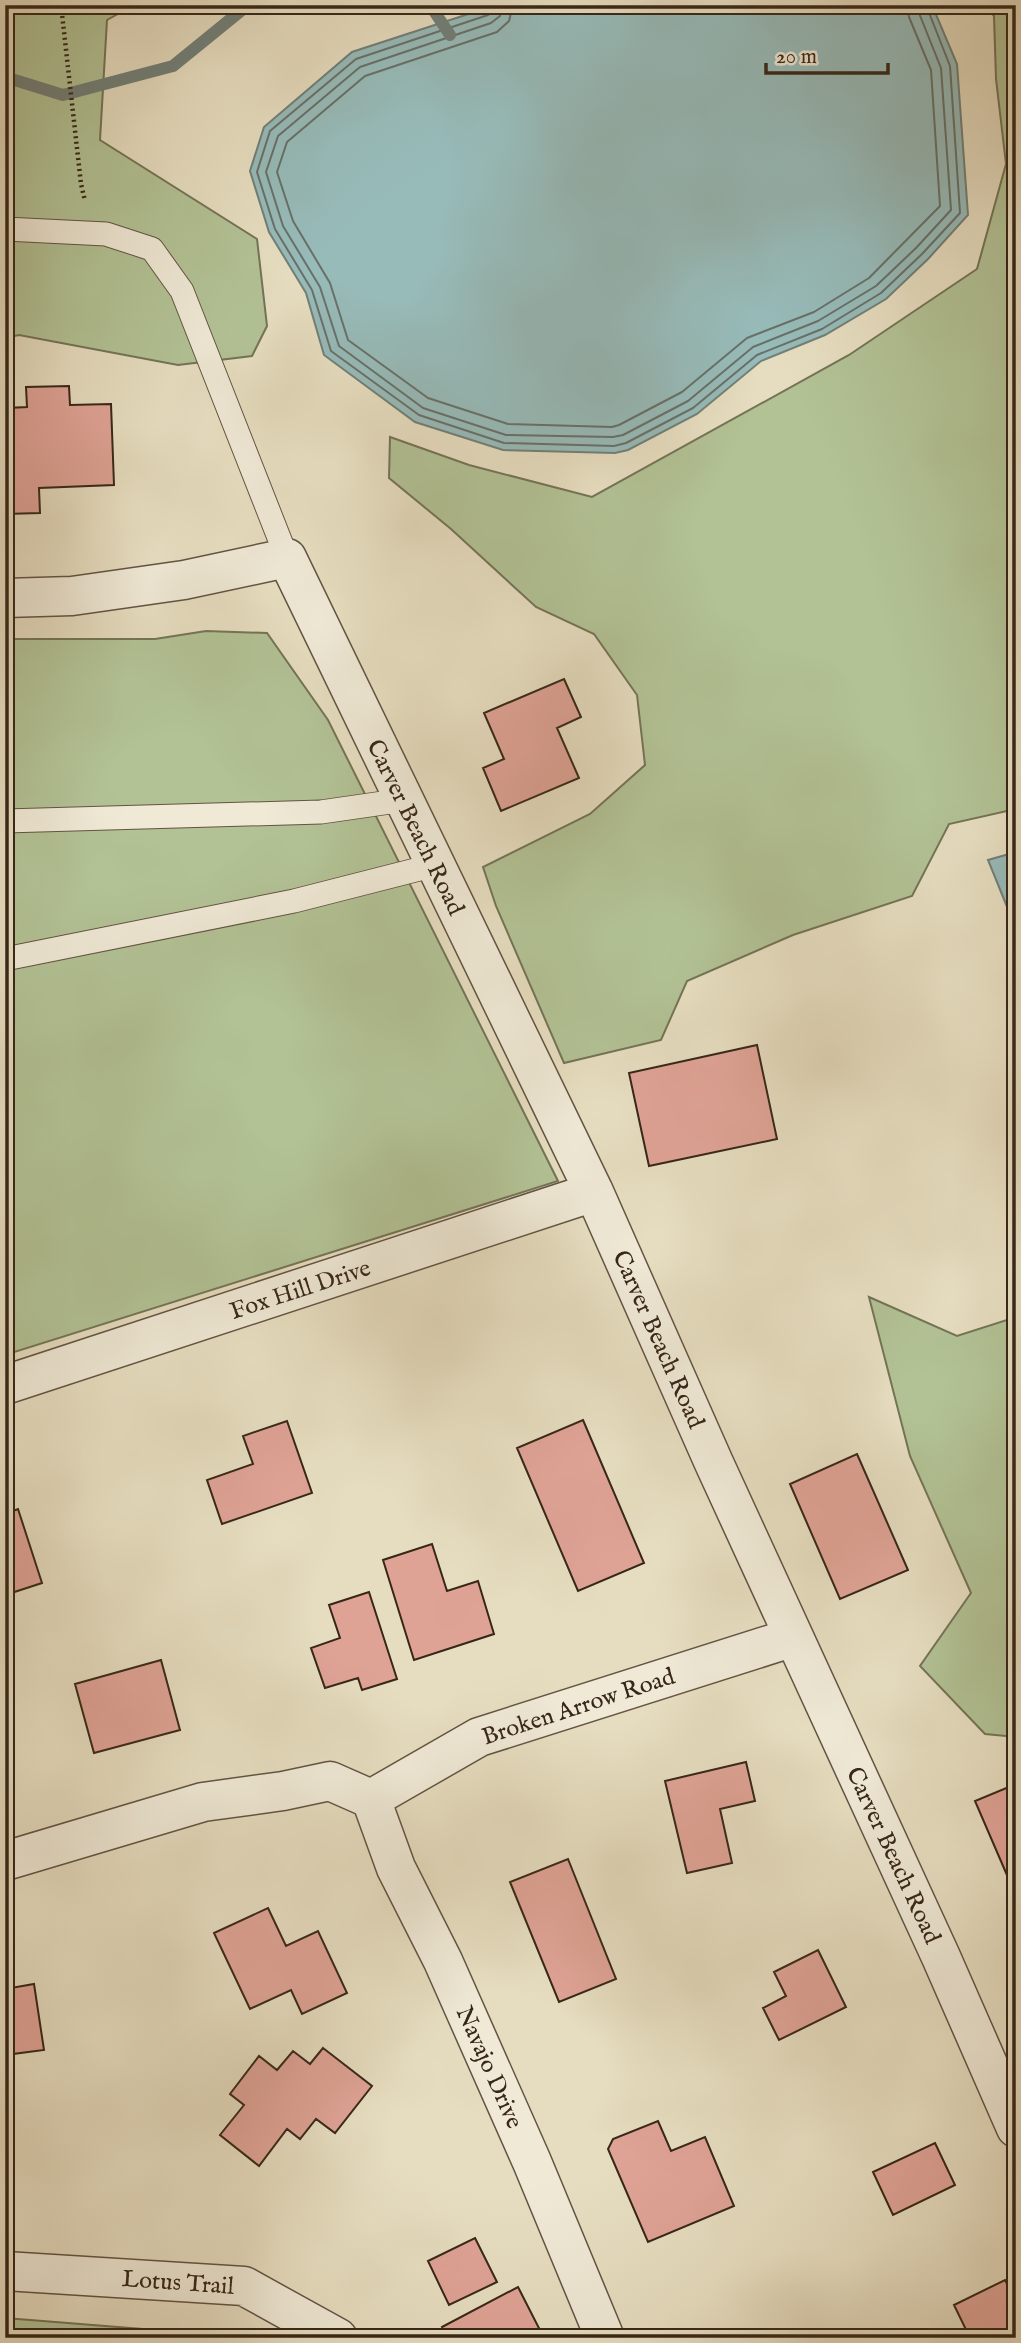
<svg xmlns="http://www.w3.org/2000/svg" width="1021" height="2343" font-family="'IM FELL English',serif">
  <style>
    .green { fill: #b2c295; stroke: #747457; stroke-width: 2 }
    .water { fill: #97bbb9; stroke: #718079; stroke-width: 2 }
    .lines { fill: none; stroke-linecap: round; stroke-linejoin: round }
    .shore { stroke: #677169; stroke-width: 2 }
    .stream { stroke: #718079; stroke-width: 12 }
    .building { fill: #dfa396; stroke: #372719; stroke-width: 2 }
    .lane-casing { stroke: #635443; stroke-width: 25 }
    .street-casing { stroke: #635443; stroke-width: 41 }
    .path { stroke: #372719; stroke-width: 4.5; stroke-dasharray: 2 3.5; stroke-linecap: butt }
    .lane { stroke: #efe9d6; stroke-width: 23 }
    .street { stroke: #efe9d6; stroke-width: 38 }
    .labels { text-anchor: middle; stroke-width: 5; stroke-linejoin: round; paint-order: stroke }
    .street-label { font-size: 24px; fill: #372719; stroke: #efe9d6 }
  </style>
  <rect width="100%" height="100%" fill="#e6ddc0"/>
  <filter id="stains"><feTurbulence type="fractalNoise" baseFrequency=".00286" numOctaves="4"/><feColorMatrix values="0 0 0 0 .2 0 0 0 0 .09 0 0 0 0 .02 0 0 0 .5 -.17"/></filter>
  <radialGradient id="worn" r=".72"><stop offset=".6" stop-color="#630" stop-opacity="0"/><stop offset="1" stop-color="#630" stop-opacity=".3"/></radialGradient>
  <path class="green" d="M5,5h129l-27,15 -7,120 157,99 10,87 -15,30 -74,9 -159,-30 -14,3z
    M984,5h32v804l-67,15 -37,72 -119,39 -106,46 -26,59 -97,23 -68,-157 -13,-39 107,-53 55,-49 -8,-70 -43,-61 -58,-27 -85,-78 -62,-51 1,-41 79,28 123,32 257,-142 128,-86 29,-105 -10,-85 -2,-63z
    M206,631l61,2 61,87 230,461 -553,174v-716h150z
    M869,1297l88,39 59,-19v420l-31,-3 -65,-68 51,-73 -61,-137z
    M5,2318l252,20h-252z"/>
  <path class="water" d="M496,5h436l25,59 11,151 -40,44 -42,40 -61,36 -64,26 -64,53 -69,36 -13,3 -112,-3 -88,-28 -91,-67 -18,-62 -37,-61 -19,-61 14,-44 88,-75z
    M1016,852v77l-28,-69z"/>
  <g class="lines">
    <path class="shore" d="M493,5l-1,6 -4,4 -132,44 -86,72 -13,41 18,57 37,61 19,61 88,64 85,28 110,3 12,-3 67,-35 64,-53 65,-26 59,-36 41,-39 38,-41 -10,-147 -24,-61
      M502,5l-2,11 -9,7 -131,44 -82,69 -12,36 17,54 37,61 19,59 84,62 83,27 107,2 10,-2 65,-34 65,-54 65,-26 58,-35 40,-38 35,-38 -10,-142 -22,-55 -1,-8
      M513,5l-4,16 -12,11 -132,44 -78,66 -10,30 16,49 37,62 18,57 80,58 80,26 104,3 7,-2 63,-33 65,-54 67,-26 55,-34 71,-72 -9,-136 -22,-53 -2,-12"/>
    <path class="stream" d="M430,5l20,30
      M5,77l58,18 110,-29 75,-61"/>
  </g>
  <path class="building" d="M69,386l1,19 41,-1 3,81 -75,3 1,25 -35,1v-46h3l-1,-60 20,-1 -1,-20z
    M564,679l17,38 -24,11 22,50 -78,33 -18,-43 21,-9 -20,-46z
    M757,1045l20,94 -128,27 -20,-93z
    M583,1420l61,143 -66,28 -61,-143z
    M287,1421l25,72 -90,31 -15,-44 46,-16 -10,-28z
    M857,1454l51,116 -68,29 -50,-115z
    M18,1509l24,74 -37,12v-81z
    M432,1544l15,47 31,-10 16,53 -80,26 -31,-100z
    M369,1592l28,87 -35,11 -4,-12 -33,10 -14,-40 29,-10 -11,-33z
    M161,1660l19,70 -86,23 -19,-69z
    M746,1762l9,39 -35,8 12,54 -45,10 -22,-92z
    M1016,1784v112l-41,-95z
    M568,1859l48,120 -57,23 -49,-120z
    M268,1908l18,38 32,-15 29,62 -45,21 -11,-24 -41,19 -36,-76z
    M818,1950l28,57 -67,33 -16,-32 23,-12 -12,-24z
    M34,1984l10,66 -39,5v-66z
    M323,2048l49,38 -37,47 -19,-14 -16,20 -13,-10 -28,37 -39,-31 24,-30 -14,-11 29,-38 18,14 16,-19 17,13z
    M658,2121l13,30 34,-14 29,69 -86,36 -40,-93 5,-10z
    M935,2143l20,42 -62,30 -20,-43z
    M475,2238l22,44 -48,23 -21,-44z
    M1005,2280l11,21v37h-46l-16,-33z
    M518,2287l26,51h-96l-6,-11z"/>
  <g class="lines">
    <defs>
      <path id="lane" d="M5,229l101,5 46,15 30,42 105,267
        M5,821l316,-9 83,-12
        M5,959l289,-58 141,-36"/>
      <path id="street" d="M5,598l67,-2 112,-16 103,-22 307,634 120,271 227,494 75,171
        M5,1385l589,-193
        M371,1799l25,69 47,93 89,201 73,176
        M371,1799l108,-62 315,-100
        M5,1861l198,-59 80,-11 47,-10 41,18
        M5,2271l239,15 94,52"/>
    </defs>
    <use href="#lane" class="lane-casing"/>
    <use href="#street" class="street-casing"/>
    <path class="path" d="M61,5l20,179 4,17"/>
    <use href="#lane" class="lane"/>
    <use href="#street" class="street"/>
  </g>
  <g class="labels">
    <g class="street-label">
      <text transform="translate(416 827) rotate(64)" y="8">Carver Beach Road</text>
      <text transform="translate(300 1289) rotate(-18)" y="8">Fox Hill Drive</text>
      <text transform="translate(659 1339) rotate(66)" y="8">Carver Beach Road</text>
      <text transform="translate(578 1706) rotate(-18)" y="8">Broken Arrow Road</text>
      <text transform="translate(894 1855) rotate(65)" y="8">Carver Beach Road</text>
      <text transform="translate(490 2067) rotate(66)" y="8">Navajo Drive</text>
      <text transform="translate(178 2282) rotate(4)" y="8">Lotus Trail</text>
    </g>
  </g>
  <rect width="1021" height="2343" fill="none" stroke="#e6ddc0" stroke-width="28"/>
  <rect x="7" y="7" width="1007" height="2329" fill="none" stroke="#372719" stroke-width="3.5"/>
  <rect x="14" y="14" width="993" height="2315" fill="none" stroke="#372719" stroke-width="2"/>
  <path d="M766 63v10h122v-10" fill="none" stroke="#372719" stroke-width="3.5"/>
  <text x="776" y="63" font-size="21" fill="#372719" stroke="#efe9d6" stroke-width="5" paint-order="stroke">20 m</text>
  <rect width="100%" height="100%" filter="url(#stains)"/>
  <rect width="100%" height="100%" fill="url(#worn)"/>
</svg>
